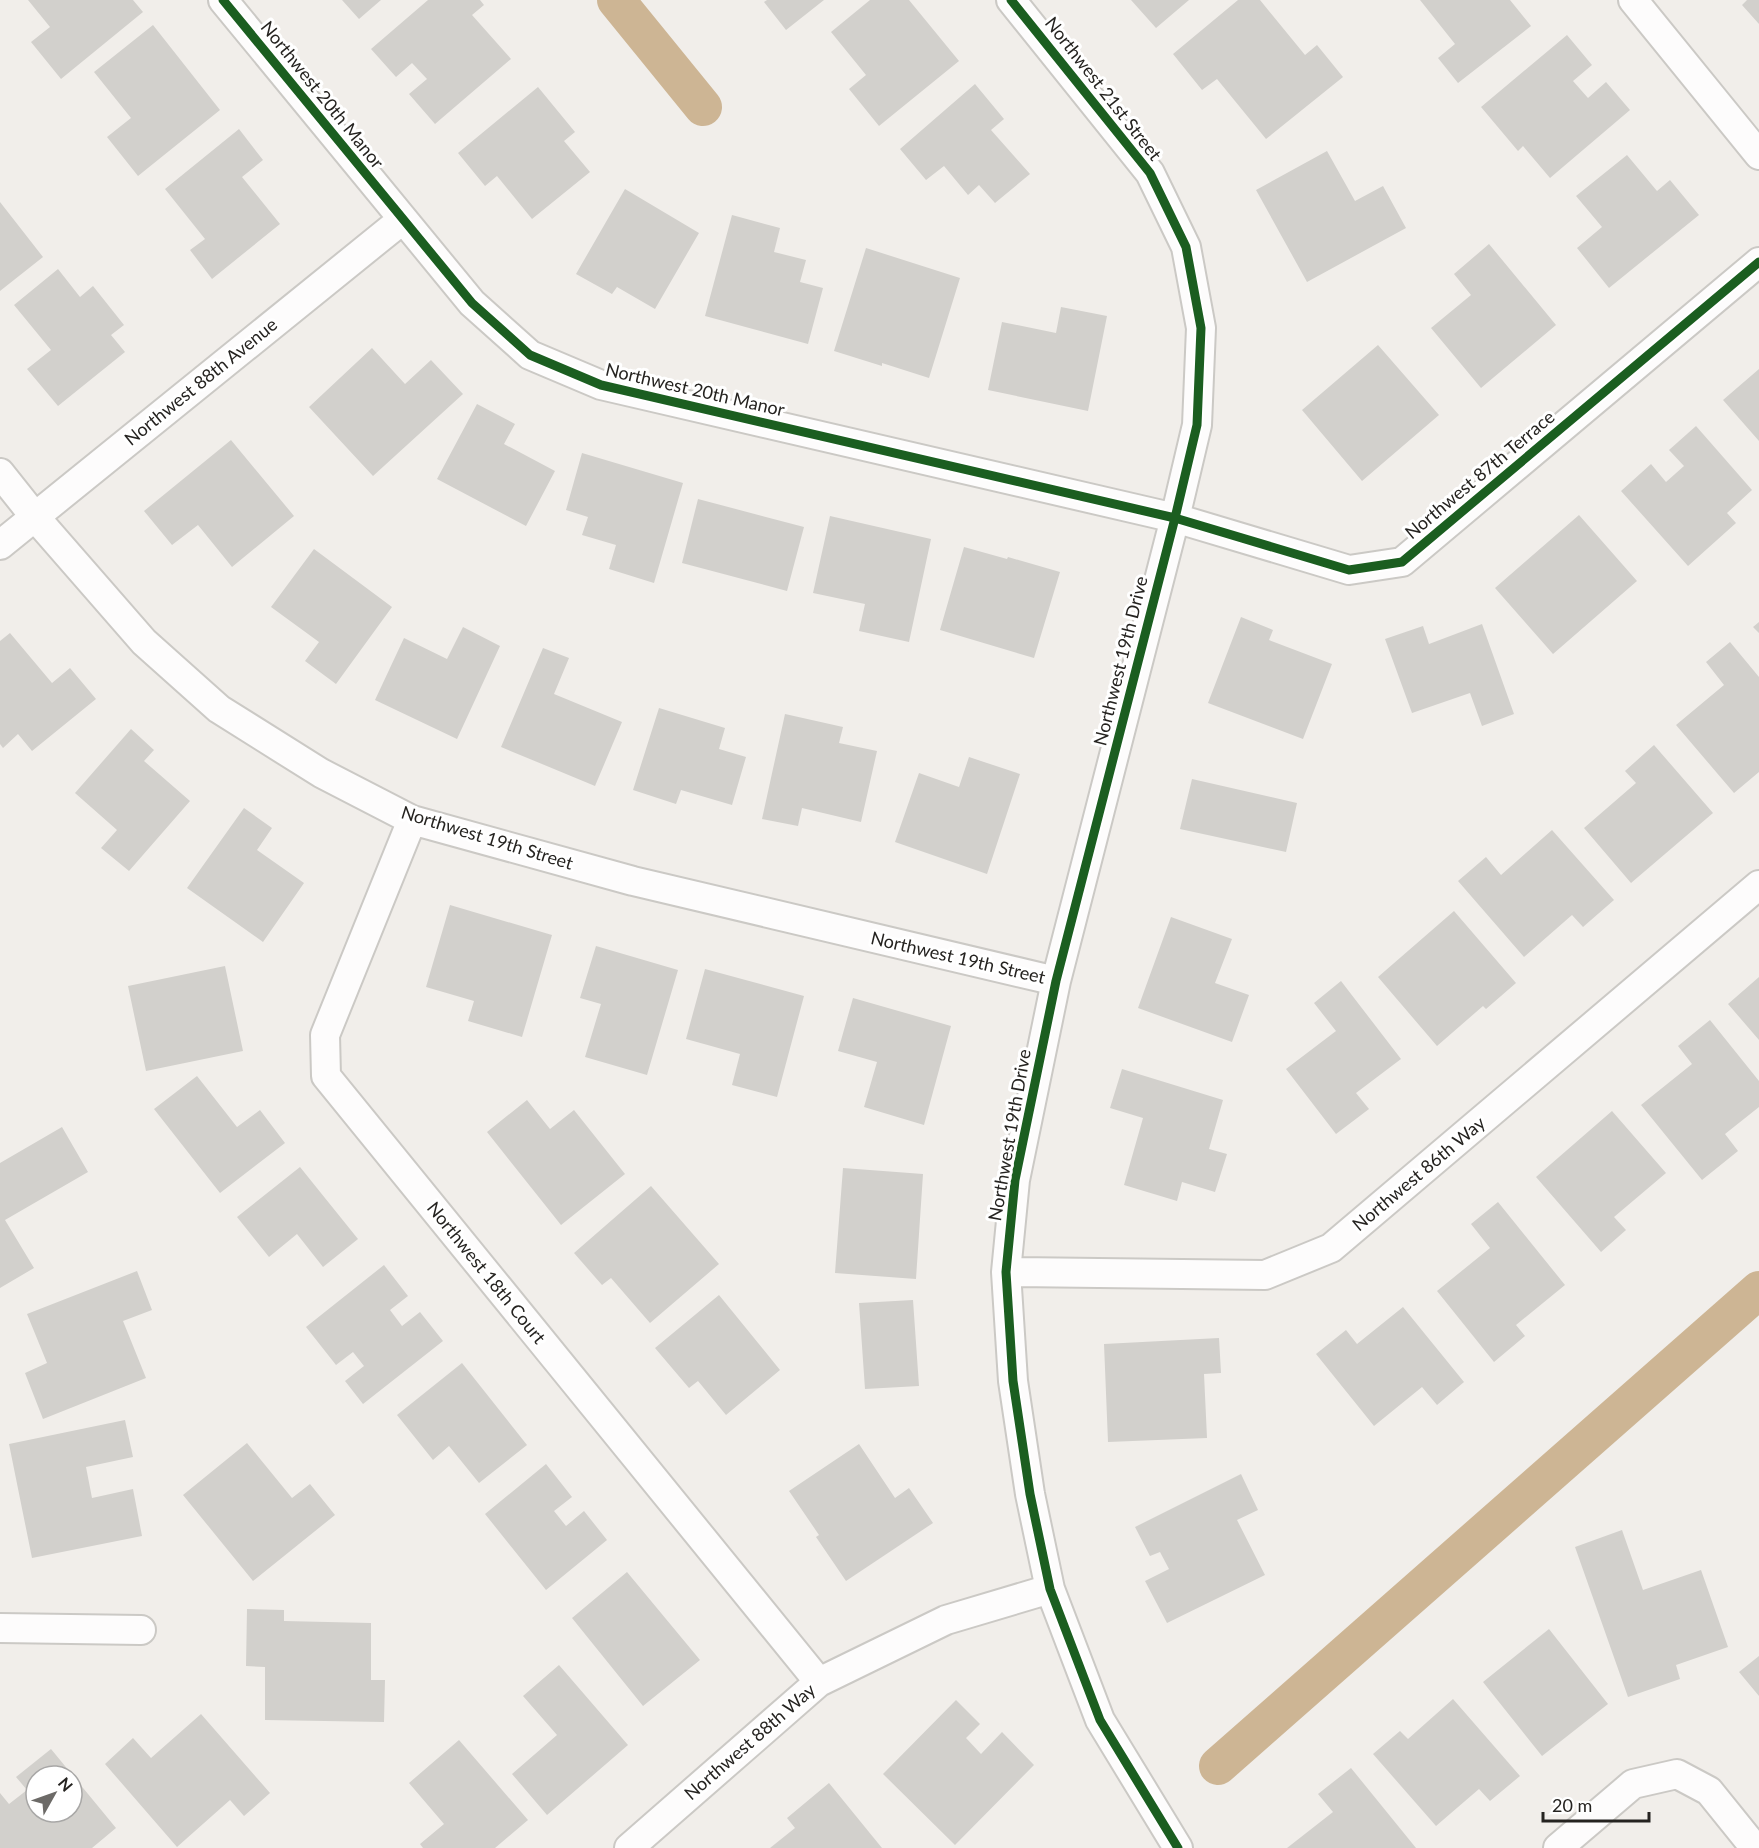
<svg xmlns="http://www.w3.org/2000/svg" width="1759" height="1848" font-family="Lato,sans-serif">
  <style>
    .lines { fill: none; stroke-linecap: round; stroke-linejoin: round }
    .canal { stroke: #cdb594; stroke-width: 38 }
    .building { fill: #d2d0cc; fill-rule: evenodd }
    .minor-casing { stroke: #cbc9c5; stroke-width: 32 }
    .minor { stroke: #fdfcfc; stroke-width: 28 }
    .cycleway-casing { stroke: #fff; stroke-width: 13 }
    .cycleway { stroke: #1b5e20; stroke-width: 9 }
    .labels { text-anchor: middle; stroke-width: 6; stroke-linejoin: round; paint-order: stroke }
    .street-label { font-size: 18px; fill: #252320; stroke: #fff }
  </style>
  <rect width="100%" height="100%" fill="#f1eeea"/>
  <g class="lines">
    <path class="canal" d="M616,0l87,107
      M1218,1766l541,-476"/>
  </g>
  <path class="building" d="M28,0h105l10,12 -82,67 -30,-37 19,-15z
    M342,0h39l-22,19z
    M428,0h52l4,5 -12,10 39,44 -76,65 -26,-30 18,-15 -15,-16 -16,14 -25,-28z
    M767,0h57l-38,30 -22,-28z
    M870,0h39l50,61 -80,65 -30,-37 17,-14 -35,-43z
    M1131,0h58l-33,28z
    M1238,0h22l45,55 12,-10 26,32 -77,62 -49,-60 -15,11 -29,-36z
    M1420,0h90l21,26 -73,57 -20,-25 17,-14z
    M1747,0h12v24l-17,-19z
    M153,25l67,85 -82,66 -31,-39 24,-19 -37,-46z
    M1567,35l25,30 -19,16 15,17 18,-16 24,28 -80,68 -27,-32 -5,5 -37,-44z
    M975,84l29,35 -13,11 39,44 -35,29 -16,-18 -11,10 -24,-29 -18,14 -26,-31z
    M538,87l37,45 -11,9 26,31 -58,47 -35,-43 -12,10 -27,-33z
    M239,129l24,31 -21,17 38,47 -68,55 -22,-29 15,-11 -40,-50z
    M1327,151l28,50 28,-15 23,42 -99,54 -51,-92z
    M1627,155l30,36 13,-11 29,35 -90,73 -32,-40 25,-21 -26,-31z
    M625,189l74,44 -44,76 -38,-22 -5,7 -36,-20z
    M0,202l43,55 -43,34z
    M732,215l48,13 -6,24 32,8 -6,22 23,6 -15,56 -103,-28z
    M1489,244l67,81 -75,63 -50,-60 40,-33 -17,-21z
    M866,248l94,30 -31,100 -47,-15v3l-48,-15z
    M58,269l22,28 13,-11 31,39 -13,10 14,17 -67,54 -31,-37 24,-19 -37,-45z
    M1061,307l46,9 -19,95 -100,-21 14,-68 54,11z
    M1378,345l61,70 -77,66 -60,-71z
    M372,348l33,36 26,-24 32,34 -90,82 -64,-69z
    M1759,369v72l-36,-41z
    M477,404l38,20 -11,20 51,27 -29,55 -89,-47z
    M1696,426l56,64 -25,23 9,10 -48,43 -67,-75 30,-27 15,18 18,-16 -15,-16z
    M231,440l63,76 -62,51 -34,-42 -26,20 -28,-34z
    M582,453l101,30 -29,100 -45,-14 7,-24 -34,-10 6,-18 -22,-7z
    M698,499l106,28 -17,64 -105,-28z
    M1579,515l58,66 -84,73 -58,-66z
    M830,516l101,23 -22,103 -50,-11 6,-27 -52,-11z
    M964,547l43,12 1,-2 52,15 -26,86 -94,-28z
    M314,549l78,58 -56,77 -31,-23 14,-19 -48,-35z
    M1241,617l32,13 -4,10 63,24 -29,75 -95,-36z
    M1759,622v11l-6,-6z
    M1482,624l32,90 -32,12 -12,-33 -58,20 -27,-74 38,-13 6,18z
    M463,627l37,19 -43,93 -82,-39 29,-62 43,21z
    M10,633l42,50 18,-15 26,31 -64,52 -14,-17 -15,14 -3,-4v-103z
    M1730,642l29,35v95l-25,21 -58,-68 48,-40 -18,-23z
    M543,648l26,10 -15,36 68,28 -27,64 -94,-39z
    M659,708l66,20 -6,21 27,8 -14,48 -51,-15 -5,14 -43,-14z
    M785,714l58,13 -4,16 38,8 -16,71 -59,-14 -4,18 -36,-7z
    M131,729l23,21 -10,11 46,40 -61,70 -28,-23 16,-18 -42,-37z
    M1654,745l59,68 -82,70 -47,-55 52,-45 -11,-12z
    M969,757l51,17 -33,100 -92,-32 24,-69 40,14z
    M1192,779l105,24 -11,49 -106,-23z
    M244,808l28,20 -15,22 47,33 -41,59 -76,-54z
    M1552,830l62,70 -31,27 -11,-12 -48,42 -66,-76 28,-24 15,18z
    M450,905l102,30 -30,102 -54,-16 6,-20 -48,-14z
    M1454,911l62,72 -30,26 -3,-3 -46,40 -59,-69z
    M1171,917l61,22 -17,44 34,12 -17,47 -94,-34z
    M596,946l82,24 -31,105 -62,-18 16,-53 -21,-6z
    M225,966l18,85 -97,20 -18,-85z
    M705,969l99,27 -27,101 -45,-12 8,-31 -54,-15z
    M1759,977v63l-31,-36z
    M1341,981l60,78 -45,34 13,16 -33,25 -50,-65 50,-38 -22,-28z
    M853,998l98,28 -27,99 -60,-18 13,-45 -39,-11z
    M1710,1020l49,61v26l-34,27 13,17 -36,29 -61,-75 51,-41 -14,-18z
    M1122,1069l101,31 -14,49 18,5 -12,38 -33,-10 -5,19 -53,-16 19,-67 -33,-10z
    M197,1076l40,51 23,-17 25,33 -65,50 -66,-84z
    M527,1100l23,29 24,-19 51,64 -64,51 -74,-93z
    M1612,1111l54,62 -52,44 12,13 -25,22 -65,-75z
    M62,1127l26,45 -83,48 29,48 -34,20v-125z
    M300,1167l58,72 -35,28 -26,-33 -28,23 -32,-40z
    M843,1168l80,6 -7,105 -81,-6z
    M651,1186l68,78 -69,59 -39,-45 -9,7 -28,-32z
    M1498,1202l67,83 -49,40 9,11 -31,26 -57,-71 53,-43 -19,-24z
    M384,1265l24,31 -18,14 12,16 18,-14 23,29 -80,63 -18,-23 19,-15 -11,-14 -17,13 -30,-38z
    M137,1271l15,39 -29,11 23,57 -103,41 -18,-46 22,-10 -20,-49z
    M719,1295l61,75 -54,45 -28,-34 -9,7 -34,-40z
    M913,1300l6,86 -54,3 -6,-86z
    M1403,1307l61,75 -27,23 -15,-18 -48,39 -58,-72 30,-24 11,14z
    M1219,1338l2,35 -17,1 3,64 -99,4 -4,-98z
    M462,1363l65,82 -48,38 -30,-37 -16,14 -36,-45z
    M125,1420l8,37 -47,10 6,31 41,-9 9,47 -110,22 -23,-114z
    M247,1443l45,55 18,-14 25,31 -82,66 -70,-86z
    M859,1444l36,54 14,-10 24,35 -87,58 -30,-44 3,-2 -30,-44z
    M546,1464l26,33 -18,14 12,15 18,-15 23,29 -61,50 -61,-76z
    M1241,1474l17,36 -21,10 28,55 -98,48 -22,-42 24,-12 -9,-17 -10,4 -15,-29z
    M1622,1530l21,60 58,-20 27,77 -52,18 4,14 -52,18 -53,-150z
    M627,1572l73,88 -57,46 -71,-88z
    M247,1609l37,1v11l87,2v57h14l-1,42 -119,-2v-53l-19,-1z
    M1549,1629l59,75 -66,52 -59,-74z
    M1759,1656v40l-20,-24z
    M559,1665l69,80 -81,70 -35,-41 45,-39 -34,-39z
    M1453,1699l67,77 -30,25 -11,-12 -43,37 -63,-72 27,-23 8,8z
    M956,1700l24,24 -14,14 15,16 21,-22 32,33 -79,80 -72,-71z
    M201,1714l69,79 -26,23 -14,-16 -53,47 -72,-83 28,-26 18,20z
    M459,1740l69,80 -33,28h-72l-3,-4 24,-20 -35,-41z
    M51,1749l65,79 -24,20h-92v-55l9,11 18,-14 -11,-13zM36,1776h36v36h-36z
    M1351,1768l65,80h-129l46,-36 -15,-18z
    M829,1783l53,65h-112l25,-20 -8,-10z"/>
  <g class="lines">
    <defs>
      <path id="minor" d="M223,0l249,303 58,52 71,30 574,133 174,52 53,-8 357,-300
        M1011,0l139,173 36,74 15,81 -4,97 -22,93 -119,463 -41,199 -9,92 7,109 17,113 20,95 50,131 78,128
        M1633,0l126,155
        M0,473l35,44 109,125 75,67 102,64 91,47 221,61 423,100
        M0,545l402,-325
        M412,820l-87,215 1,41 493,606
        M1006,1272l259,3 66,-27 428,-363
        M0,1628l141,2
        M629,1848l190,-166 127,-62 104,-31
        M1558,1848l75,-64 44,-10 32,17 46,57"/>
    </defs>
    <use href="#minor" class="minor-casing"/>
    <use href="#minor" class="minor"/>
    <defs>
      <path id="cycleway" d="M223,0l249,303 58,52 71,30 574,133 174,52 53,-8 357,-300
        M1011,0l139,173 36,74 15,81 -4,97 -22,93 -119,463 -41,199 -9,92 7,109 17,113 20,95 50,131 78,128"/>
    </defs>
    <use href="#cycleway" class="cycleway-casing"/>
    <use href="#cycleway" class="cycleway"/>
  </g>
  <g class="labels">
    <g class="street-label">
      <text transform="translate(1103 89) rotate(52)" y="6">Northwest 21st Street</text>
      <text transform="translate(322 95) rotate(51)" y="6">Northwest 20th Manor</text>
      <text transform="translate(201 382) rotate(-39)" y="6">Northwest 88th Avenue</text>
      <text transform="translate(695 390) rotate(13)" y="6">Northwest 20th Manor</text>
      <text transform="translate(1480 475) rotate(-40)" y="6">Northwest 87th Terrace</text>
      <text transform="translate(1121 661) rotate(-76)" y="6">Northwest 19th Drive</text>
      <text transform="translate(487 838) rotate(17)" y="6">Northwest 19th Street</text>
      <text transform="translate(958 958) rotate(13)" y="6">Northwest 19th Street</text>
      <text transform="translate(1010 1135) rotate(-80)" y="6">Northwest 19th Drive</text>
      <text transform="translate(1419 1174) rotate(-40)" y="6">Northwest 86th Way</text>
      <text transform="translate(486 1273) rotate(51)" y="6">Northwest 18th Court</text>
      <text transform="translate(750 1742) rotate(-41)" y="6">Northwest 88th Way</text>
    </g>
  </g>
  <g transform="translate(54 1794) rotate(50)"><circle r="28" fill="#ffffff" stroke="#a8a7a6" stroke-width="1.5"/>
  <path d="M0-4.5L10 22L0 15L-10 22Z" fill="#6c6a67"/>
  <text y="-9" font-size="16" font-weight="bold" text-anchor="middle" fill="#252320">N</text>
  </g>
  <path d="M1543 1812v9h106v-9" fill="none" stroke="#252320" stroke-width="3"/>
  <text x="1552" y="1812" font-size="18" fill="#252320" stroke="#ffffff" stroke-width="4.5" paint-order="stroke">20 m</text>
</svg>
